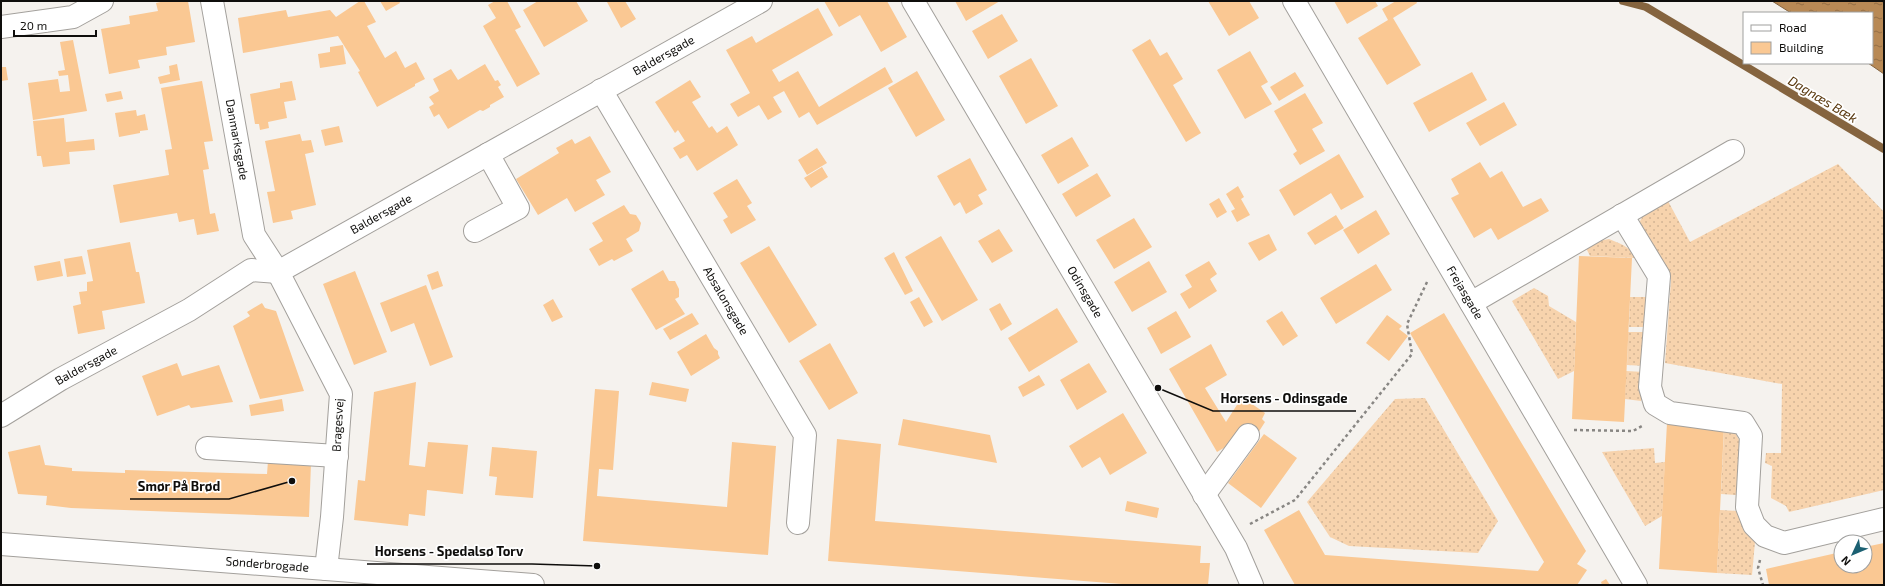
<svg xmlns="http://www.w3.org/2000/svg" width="1885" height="586" font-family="'Exo 2',sans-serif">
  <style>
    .grass { fill: url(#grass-dots) }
    .water { fill: url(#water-ripples); stroke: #85643f }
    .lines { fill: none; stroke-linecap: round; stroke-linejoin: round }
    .stream { stroke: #85643f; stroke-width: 8 }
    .building { fill: #fac893 }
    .minor-casing { stroke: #a3a09c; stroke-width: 24 }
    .path { stroke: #888683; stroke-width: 2.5; stroke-dasharray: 3 3; stroke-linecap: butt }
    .minor { stroke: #fff; stroke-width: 22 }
    .labels { text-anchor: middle; stroke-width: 3.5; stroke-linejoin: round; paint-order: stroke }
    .street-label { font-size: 12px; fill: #0f0e0c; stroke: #fff }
    .water-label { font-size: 13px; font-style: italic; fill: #58370d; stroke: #fff }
    .leader { fill: none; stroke: #0f0e0c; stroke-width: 1.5 }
    .callout-dot { fill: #0f0e0c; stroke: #fff; stroke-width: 1.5 }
    .callout-label { font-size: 13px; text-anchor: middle; font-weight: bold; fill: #0f0e0c; stroke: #fff; stroke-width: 3.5; stroke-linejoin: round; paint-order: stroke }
  </style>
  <defs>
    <pattern id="grass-dots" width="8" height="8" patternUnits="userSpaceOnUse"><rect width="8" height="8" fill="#f7d3ad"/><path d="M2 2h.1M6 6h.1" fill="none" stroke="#d3b494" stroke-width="1.8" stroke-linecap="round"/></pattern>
    <pattern id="water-ripples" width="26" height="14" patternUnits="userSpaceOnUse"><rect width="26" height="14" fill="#b88955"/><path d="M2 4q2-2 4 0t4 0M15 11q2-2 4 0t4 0" fill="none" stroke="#946e45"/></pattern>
  </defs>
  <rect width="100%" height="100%" fill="#f5f2ee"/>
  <path class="grass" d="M1838,164l46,48v278l-95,22 -3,-6 -15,-8 1,-32 -7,-3 1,-10h15l1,-69 -117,-21 6,-83 -32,-52c0,-16 17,-21 29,-27l22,41z
    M1609,239c10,4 22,8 27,19l-46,-2 -4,-8 7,-6z
    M1534,288l14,8 1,10 27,16 -2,49 -16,8 -46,-78z
    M1630,297h18l-3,30h-16z
    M1628,332h18l-1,34 -18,-1z
    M1626,371l18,1 -3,29 -16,-2z
    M1425,398l73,123 -20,32 -129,-7 -19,-9 -23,-35 88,-103z
    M1724,430l12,4 6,12 -6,49 -15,-1z
    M1654,448l1,15 10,-1 -3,54 -17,10 -43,-74z
    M1720,510l18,1c3,14 6,21 17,31l-3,33 -35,-2z"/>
  <path class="water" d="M1772,1h110l2,3v70l-16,-11h4v-50h-81z"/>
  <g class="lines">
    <path class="stream" d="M1623,1l23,6 238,142"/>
  </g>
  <path class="building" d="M165,1h23l7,41 -29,5 1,8 -29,5 2,8 -31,6 -8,-45 29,-5 -1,-8 29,-5 -2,-8z
    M360,1h4l12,21 -9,4 18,32 11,-7 9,17 11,-6 9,17 -10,5v2l-38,21 -19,-35 2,-1 -22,-35 -95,17 -5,-35 48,-8 2,7 42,-7 6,7z
    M380,1h19l1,2 -14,8z
    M495,1h12l14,26 -6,3 25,44 -23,13 -34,-61 13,-8 -8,-13z
    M538,1h38l12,20 -44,26 -21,-37z
    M609,1h16l11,18 -15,9 -14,-26z
    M824,1h63l20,36 -26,15 -21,-37 -21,12z
    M955,1h45l-34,20z
    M1208,1h41l10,17 -30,18z
    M1334,1h41l3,5 -31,18z
    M1396,1h20l1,2 -24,15 28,47 -34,20 -29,-47 30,-18 -6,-11z
    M818,8l15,27 -61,35 7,12 19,-11 21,36 66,-40 8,15 -76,43 -8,-13 -10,6 -15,-27 -11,6 9,15 -14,8 -9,-15 -21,12 -8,-13 20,-11 -24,-43 26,-14 4,7z
    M1002,14l16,27 -30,18 -16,-28z
    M1150,39l10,17 7,-4 16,27 -10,6 28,48 -15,9 -54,-92z
    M73,40l14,71 -54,9 -5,-37 30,-4 2,13 10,-1 -2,-16 -9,1 -1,-5 7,-1 -5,-28z
    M343,45l3,19 -26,4 -2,-14 12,-2v-5z
    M1250,51l18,31 -7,4 11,18 -27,15 -28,-49z
    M1031,58l27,48 -32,18 -27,-48z
    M177,64l3,16 -20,4 -2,-7 12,-3 -1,-8z
    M485,64l10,17 3,-1 3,5 -3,2 6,10 -14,8v2l-7,4 -3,-1 -32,19 -9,-15 -5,3 -5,-10 5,-3 -5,-7 10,-6 -6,-12 18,-10 7,11z
    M1,67h5l2,13 -7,1z
    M917,71l28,49 -29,17 -28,-49z
    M1295,72l9,14 -25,15 -9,-14z
    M1472,72l15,28 -58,32 -16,-29z
    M690,80l11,17 -9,5 17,26 3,-2 5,7 10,-7 11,19 -41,26 -10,-16 -7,4 -7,-11 12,-7 -7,-11 -3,3 -20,-31z
    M202,81l11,60 -9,1 5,27 -6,1 7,44 5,-1 4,18 -22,4 -3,-16 -15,3 -2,-9 -57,10 -7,-38 56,-10 -4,-25 7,-1 -11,-61z
    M292,81l4,19 -12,2 3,16 -19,4 1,6 -9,2 -1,-6h-4l-5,-30 30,-6v-5z
    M121,91l2,8 -16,3 -2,-8z
    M1305,93l18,30 -11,6 13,22 -25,14 -7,-11 4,-3 -23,-40z
    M1504,102l13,23 -37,21 -14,-23z
    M136,110l1,6 8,-2 3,16 -8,1v2l-21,4 -4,-24z
    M64,118l2,24 28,-3 1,11 -26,2 1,12 -27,3 -2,-11h-4l-4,-35z
    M339,126l4,16 -18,4 -4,-16z
    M300,134l2,7 9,-1 3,12 -9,2 11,51 -25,6 2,8 -20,4 -6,-31 8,-1 -10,-50z
    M590,136l21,36 -15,8 9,15 -30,17 -8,-14 -29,17 -22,-36 43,-26 -3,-5 16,-9 3,5z
    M1072,137l17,29 -31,18 -17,-29z
    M817,148l10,15 -20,12 -9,-15z
    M1339,154l25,43 -23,13 -10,-17 -37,23 -15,-26z
    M970,158l17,32 -9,5 5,9 -17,10 -6,-12 -6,4 -17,-30z
    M1480,162l10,16 12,-7 21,36 18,-9 8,13 -51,29 -7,-12 -17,10 -23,-40 8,-4 -8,-15z
    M822,167l6,10 -17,11 -7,-10z
    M1097,173l14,23 -35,21 -14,-23z
    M737,179l15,24 -5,3 9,14 -25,14 -8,-14 5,-3 -15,-24z
    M1238,186l6,11 -3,2 9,16 -13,7 -6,-11 4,-2 -9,-15z
    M1219,198l8,14 -10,6 -8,-14z
    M624,205l6,9 6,1 5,8 -2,8 -13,8 7,12 -19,10 -2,-2 -13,7 -10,-17 14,-8 -11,-18z
    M1376,210l14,24 -32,20 -15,-24z
    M1336,215l8,13 -29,17 -8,-12z
    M1134,218l18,29 -38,22 -18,-29z
    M999,229l14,22 -21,12 -14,-22z
    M1269,234l8,16 -18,11 -11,-18z
    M941,236l37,64 -36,21 -37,-64z
    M130,242l6,30h3l6,31 -43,8 3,18 -27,5 -5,-28 8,-2 -2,-12 8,-1v-9l6,-1 -6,-31z
    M769,246l48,79 -28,18 -49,-80z
    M894,252l19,39 -8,4 -21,-37z
    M82,256l4,18 -19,3 -3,-18z
    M1579,256l53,2 -8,164 -52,-3z
    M60,261l3,15 -26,5 -3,-15z
    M1149,261l18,31 -35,20 -18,-30z
    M1209,261l8,13 -7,5 7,12 -28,18 -9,-15 12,-7 -7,-12z
    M1376,264l16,26 -56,34 -16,-26z
    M663,270l6,11h6l4,8v8l-4,2 10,15 -29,16 -25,-41z
    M355,271l32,81 -33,13 -31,-81z
    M438,271l5,15 -11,4 -5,-15z
    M426,285l27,72 -23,9 -16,-43 -23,9 -11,-29z
    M919,297l14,25 -9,5 -14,-25z
    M553,299l10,18 -11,5 -9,-17z
    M262,303l3,5 11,3 28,80 -44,8 -27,-73 17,-10 -3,-4z
    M1000,303l12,21 -11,7 -12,-22z
    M1057,308l21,34 -49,30 -21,-34z
    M1176,311l15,26 -30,17 -14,-26z
    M1282,311l16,25 -15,10 -17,-25z
    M692,313l7,11 -29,16 -7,-11z
    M1444,313l142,238 -9,13 10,6 -10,15h-282l-31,-55 35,-20 26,45 213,16 6,-9 -134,-229z
    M1387,315l15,11 -3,3 9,7 -19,25 -23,-18z
    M706,334l8,14 4,3v3l2,4 -29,18 -14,-24z
    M830,343l28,50 -29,17 -30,-49z
    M1211,344l16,31 -22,13 21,34 16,-25 23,16 -3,6 3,3 -7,11 -21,7 -20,12 -48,-83z
    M177,363l5,13 37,-11 14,37 -42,6 -2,-3 -32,11 -15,-40z
    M1089,363l18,29 -30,18 -17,-30z
    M1039,375l6,10 -22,12 -5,-10z
    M416,382l-7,83 16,2 3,-25 40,3 -5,49 -36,-4 -2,26 -16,-2 -1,12 -54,-6 4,-40 7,1 9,-89z
    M652,382l37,7 -3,13 -37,-7z
    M595,389l24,2 -6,79 -14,-1 -2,27 130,11 5,-65 44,4 -8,109 -185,-14z
    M282,399l2,12 -33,5 -2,-11z
    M1123,413l24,40 -37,22 -10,-18 -18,11 -13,-22z
    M903,419l87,16 7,28 -99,-18z
    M1667,423l57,4 -7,146 -58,-4z
    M1264,434l33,24 -36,50 -33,-25z
    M837,439l44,5 -6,77 326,25 -1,17h10l-2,22h-73l-307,-24z
    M40,445l5,20 27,3v3l53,2v-3l142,4 1,-13 43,2 -2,54 -238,-9 -25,-3 1,-9 -29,-2 -10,-42z
    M492,447l45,4 -4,47 -38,-3 2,-18 -8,-1z
    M1127,501l32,7 -2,10 -32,-7z
    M1884,543v42h-115l-3,-16 75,-17v14h24v-19z
    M1606,579l4,6h-8l-1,-3z"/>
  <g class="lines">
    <defs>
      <g id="minor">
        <path id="s1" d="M212,1l42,234 24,37 63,122 -9,123 -6,52"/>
        <path id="s2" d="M913,1l323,547 16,37"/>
        <path id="s3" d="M1294,1l342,584"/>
        <path d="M1,27l72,-10 29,-16"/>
        <path id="s4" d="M601,90l204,345 -7,88"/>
        <path d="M1622,215l37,61 -9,111 5,17 15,9 73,10 8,13 -4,71 7,18 11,11 19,7 100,-24"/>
        <path d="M475,231l43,-23 -30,-54"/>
        <path d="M1471,303l262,-152"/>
        <path id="s5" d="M1,416l60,-37 128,-69 62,-40 27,2 483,-271"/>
        <path d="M207,448l130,8"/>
        <path d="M1204,495l44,-60"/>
        <path id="s6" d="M1,544l532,41"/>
      </g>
    </defs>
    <use href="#minor" class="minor-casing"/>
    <path class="path" d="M1574,430l59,1 9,-5
      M1250,524l45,-24 117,-146 -5,-30 21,-44
      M1760,560l-2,8 5,17"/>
    <use href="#minor" class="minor"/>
  </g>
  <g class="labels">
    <g class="street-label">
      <text dy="4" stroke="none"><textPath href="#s5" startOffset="759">Baldersgade</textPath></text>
      <text dy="4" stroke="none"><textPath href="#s1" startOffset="141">Danmarksgade</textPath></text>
      <text dy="4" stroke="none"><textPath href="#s5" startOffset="435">Baldersgade</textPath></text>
      <text dy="4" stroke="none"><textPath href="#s2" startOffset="338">Odinsgade</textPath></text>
      <text dy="4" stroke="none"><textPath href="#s3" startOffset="338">Frejasgade</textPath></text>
      <text dy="4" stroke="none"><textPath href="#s4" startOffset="245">Absalonsgade</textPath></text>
      <text dy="4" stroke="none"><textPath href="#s5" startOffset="99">Baldersgade</textPath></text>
      <text transform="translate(338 425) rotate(-87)" y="4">Bragesvej</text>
      <text dy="4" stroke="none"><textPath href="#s6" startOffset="267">Sønderbrogade</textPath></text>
    </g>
    <g class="water-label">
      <text transform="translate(1823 99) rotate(31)" y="5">Dagnæs Bæk</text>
    </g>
  </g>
  <path class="leader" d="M1158 388L1213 411H1356M292 481L229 499H130M597 566L532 564H367"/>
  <g class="callout-dot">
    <circle cx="1158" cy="388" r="4"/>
    <circle cx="292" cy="481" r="4"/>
    <circle cx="597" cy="566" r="4"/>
  </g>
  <g class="callout-label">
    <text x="1284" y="403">Horsens - Odinsgade</text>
    <text x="179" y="491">Smør På Brød</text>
    <text x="449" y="556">Horsens - Spedalsø Torv</text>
  </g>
  <rect width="1885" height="586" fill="none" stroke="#0f0e0c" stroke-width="4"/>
  <rect x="1743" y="12" width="130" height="52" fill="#ffffff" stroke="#9f9f9e"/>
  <rect x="1751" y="25" width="20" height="6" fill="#ffffff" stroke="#9f9f9e"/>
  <text x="1779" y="32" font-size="12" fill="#0f0e0c">Road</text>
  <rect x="1751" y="42" width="20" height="12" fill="#fac893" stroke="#9f9f9e"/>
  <text x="1779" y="52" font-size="12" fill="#0f0e0c">Building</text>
  <g transform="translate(1853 554) rotate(226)"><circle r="19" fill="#ffffff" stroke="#9f9f9e"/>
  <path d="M0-3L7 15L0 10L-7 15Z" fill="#1b6072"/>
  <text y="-6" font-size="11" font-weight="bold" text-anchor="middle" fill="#0f0e0c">N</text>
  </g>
  <path d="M14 30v6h82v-6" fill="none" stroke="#0f0e0c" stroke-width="2"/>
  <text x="20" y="30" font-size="12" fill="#0f0e0c" stroke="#ffffff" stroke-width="3" paint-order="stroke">20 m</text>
</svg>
